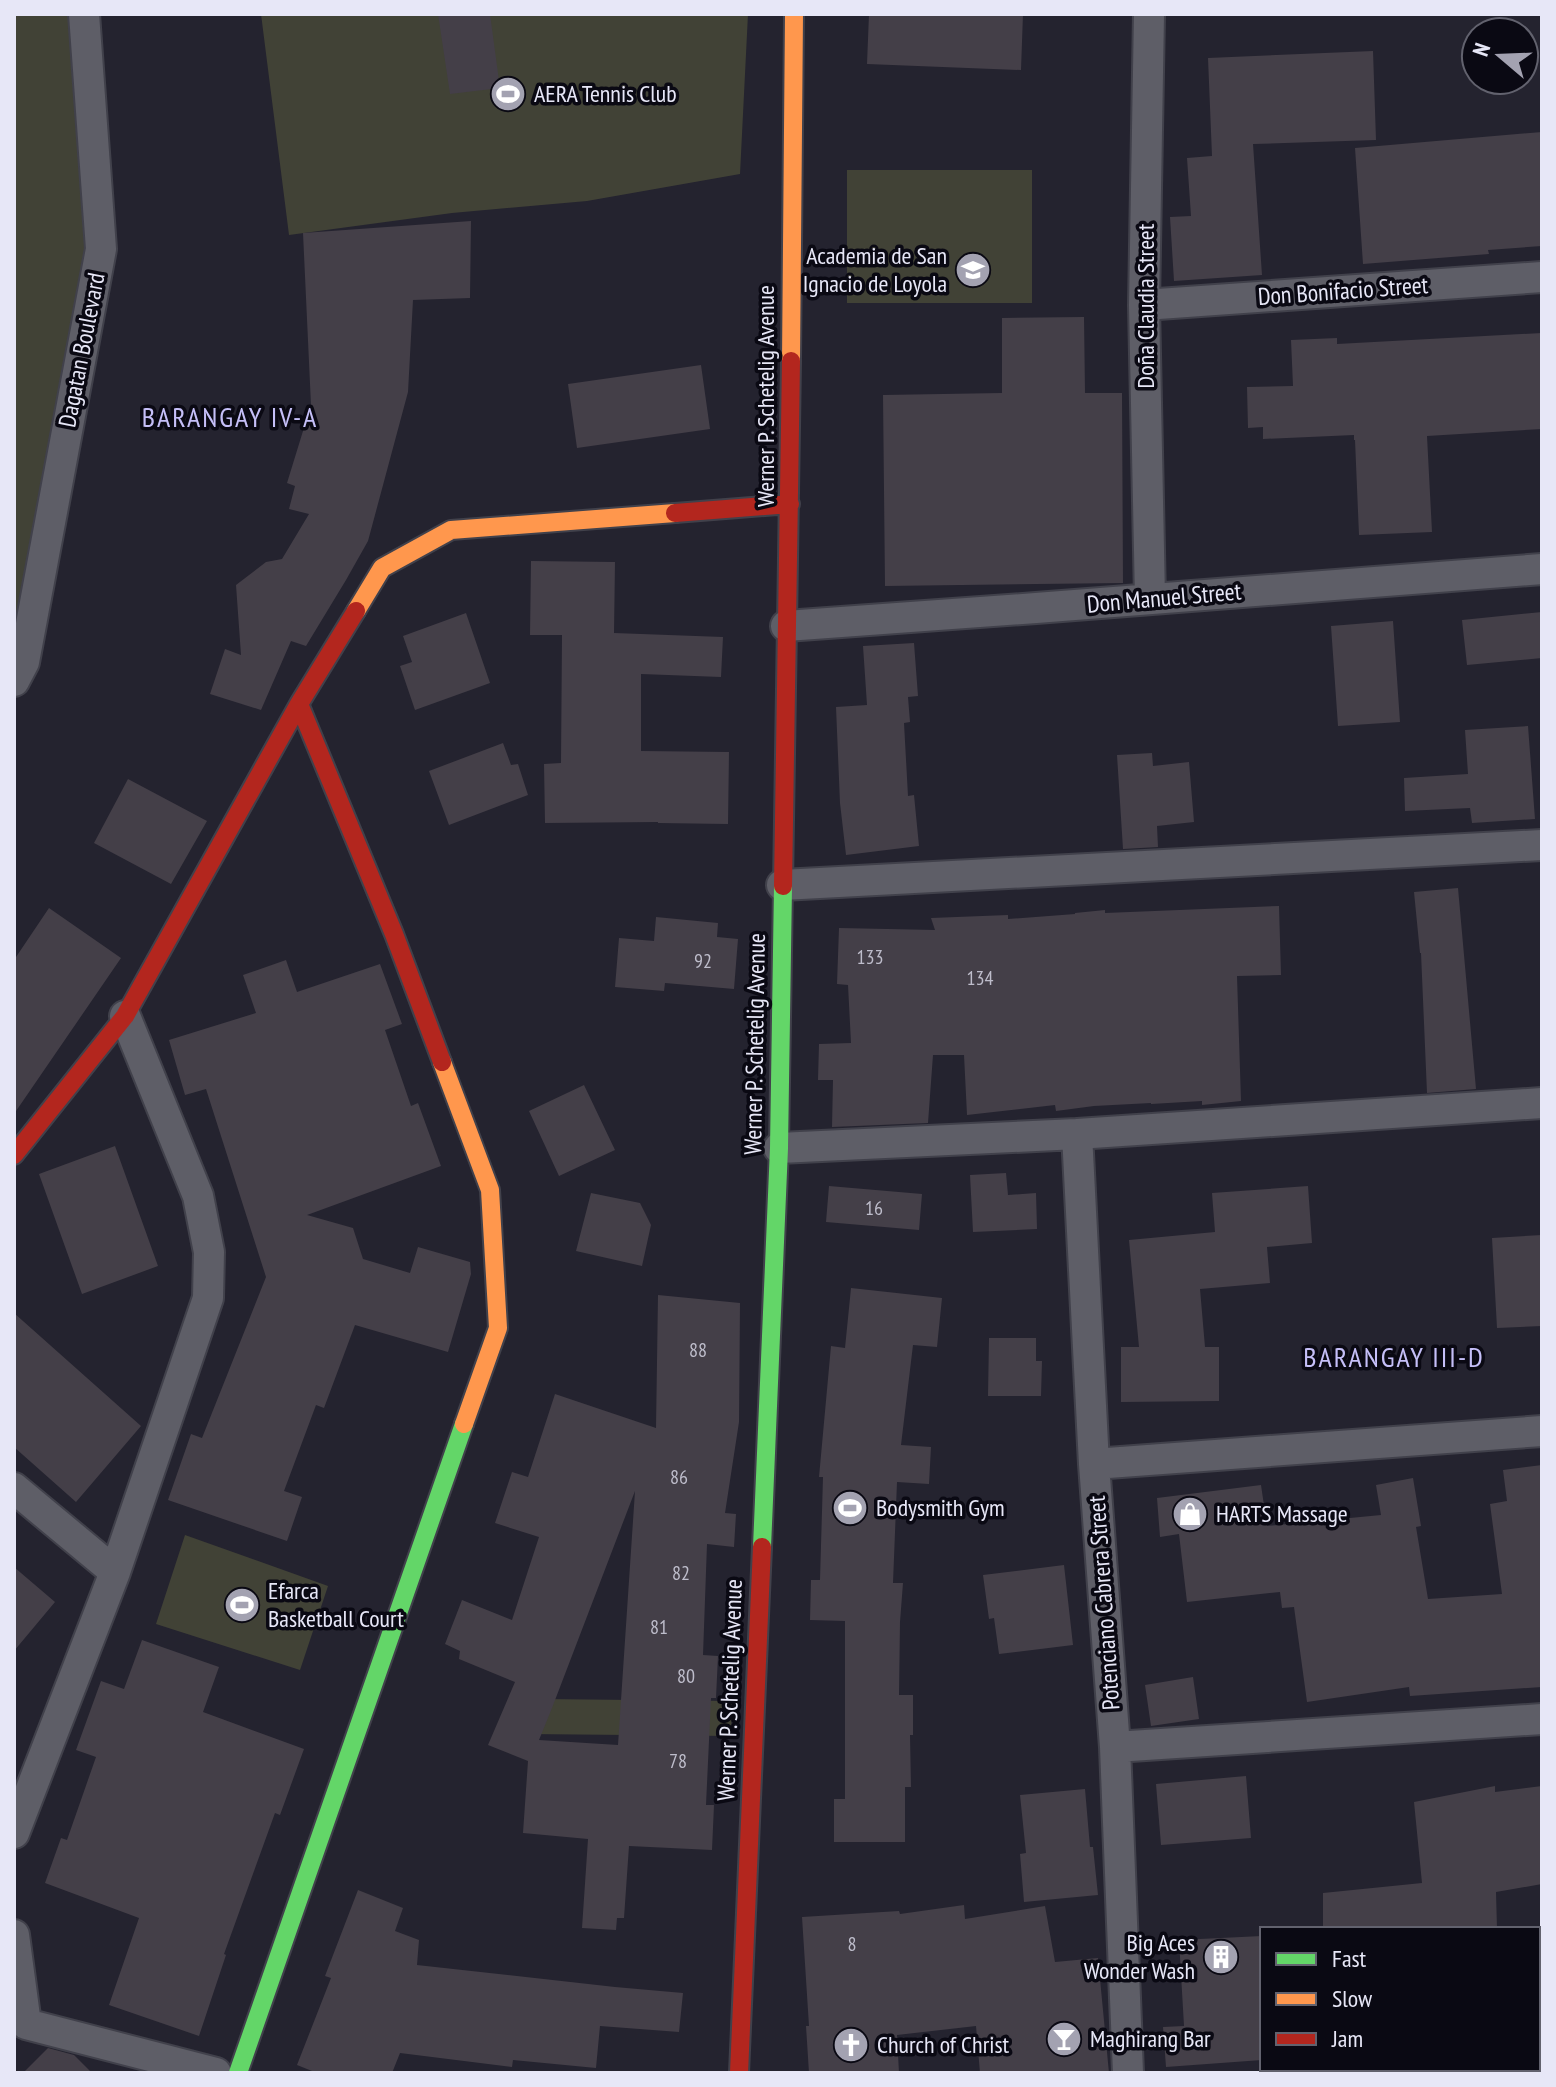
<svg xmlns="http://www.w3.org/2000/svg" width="1556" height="2087" font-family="'PT Sans Narrow',sans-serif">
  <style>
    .green { fill: #414236 }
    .building { fill: #443f48; fill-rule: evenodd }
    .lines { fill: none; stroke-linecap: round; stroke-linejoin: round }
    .street-casing { stroke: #41414b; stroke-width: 34 }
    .fast-casing { stroke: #41414b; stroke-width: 22 }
    .slow-casing { stroke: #41414b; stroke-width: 22 }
    .jam-casing { stroke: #41414b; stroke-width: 22 }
    .street { stroke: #5e5e67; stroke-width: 30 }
    .fast { stroke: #63d668; stroke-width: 18 }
    .slow { stroke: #ff974d; stroke-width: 18 }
    .jam { stroke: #b3261e; stroke-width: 18 }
    .labels { text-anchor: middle; stroke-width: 7; stroke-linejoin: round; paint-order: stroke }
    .number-label { font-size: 20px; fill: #bebdcb }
    .poi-label { font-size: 24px; fill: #e7e7f7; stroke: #0a0913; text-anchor: start }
    .street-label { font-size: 24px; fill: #e7e7f7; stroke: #0a0913 }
    .quarter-label { font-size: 28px; letter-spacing: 2px; fill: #c5bff8; stroke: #0a0913 }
  </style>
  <rect width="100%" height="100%" fill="#24232f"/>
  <path class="green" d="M14,14h70l17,235 -87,432z
    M261,14h487l-8,160 -153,27 -135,12 -163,22z
    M847,170h185v133h-185z
    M185,1535l143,51 -28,84 -144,-46z
    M540,1699l192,2 -1,35 -205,-2z"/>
  <path class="building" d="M438,14h52l10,74 -50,6z
    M869,14h154l-2,56 -154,-6z
    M1373,51l3,89 -123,4 9,131 -88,6 -4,-64 21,-1 -4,-58 25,-2 -4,-98z
    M1542,132v114l-54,4 1,4 -126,10 -8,-116z
    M471,221l-1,77 -57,2 -5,92 -40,149 -22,39 -40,66 -15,-5 -30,69 -51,-16 15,-45 16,6 -5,-70 30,-23 16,-3 27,-45 -20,-5 6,-23 -8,-3 24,-78 -8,-172z
    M1084,317l1,76h37l1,190 -238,3 -2,-191 119,-2v-75z
    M1542,333v96l-115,7 5,96 -73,3 -4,-95h-1v-5l-91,4v-12l-15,1 -1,-41 46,-1 -2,-46 46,-2v6z
    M701,365l9,64 -133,19 -9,-64z
    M531,561l84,1 -1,71 109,4 -2,40 -80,-3v77l88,1 -1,72 -70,-1v-1l-113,1 -1,-59 17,-1 1,-128h-32z
    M1542,612v46l-75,7 -5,-45z
    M466,613l24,70 -75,27 -15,-44 12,-4 -9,-26z
    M1393,621l7,101 -62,4 -7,-100z
    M914,643l4,53 -10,1 2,25 -6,1 4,73 6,-1 5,51 -73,9 -6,-52 -4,-96 31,-2 -4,-59z
    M1528,726l7,93 -63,4 -2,-15 -65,3 -1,-33 64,-4 -3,-44z
    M503,743l8,22 7,-1 10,31 -79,30 -20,-54z
    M1152,753l1,13 36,-4 5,60 -37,4 1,21 -35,2 -6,-94z
    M128,779l79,42 -36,63 -77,-41z
    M1458,888l18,201 -49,4 -6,-140h-1l-6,-61z
    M1279,906l2,69 -44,1 4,125 -39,4v-4l-51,3v-1l-57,3 -38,5 -1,-6 -88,10 -3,-60h-31l-5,68 -96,4 1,-47h-15l1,-36 32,-1 -3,-58 -11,-1 2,-56 96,2 -4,-12 77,-3v4l67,-5v-1l30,-3v3z
    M49,908l72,50 -107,156v-154z
    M656,917l62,6 -1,14 21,2 -4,50 -69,-6 -1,8 -49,-4 4,-49 35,3z
    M286,960l11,32 83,-28 22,60 -17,6 26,76 7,-3 23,63 -134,49 46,13 10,31 47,14 8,-26 52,15 1,12 -23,78 -93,-27 -31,83 -8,-3 -32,86 18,6 -15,44 -119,-41 23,-66 11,4 64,-161 -60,-188 -21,6 -16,-55 87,-27 -13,-38z
    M584,1085l31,65 -56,26 -30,-65z
    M115,1146l43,120 -76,28 -43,-120z
    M1006,1173l2,22 28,-2 1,36 -64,3 -3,-57z
    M829,1186l93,8 -3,36 -93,-8z
    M1308,1186l4,57 -45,4 3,36 -70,6 5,58h14v54l-98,1v-55h18l-10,-107 86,-8 -3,-39z
    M591,1193l49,10 11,22 -9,41 -66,-15z
    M1542,1235v91l-45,2 -5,-90z
    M851,1288l91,10 -5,49 -24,-2 -12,100 30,2 -2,37 -32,-2 -4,101h10l-3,39 -1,73h14v40h-3l1,52h-6v55h-71v-43h11v-178l-35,-1 1,-40h9l3,-103h-4l12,-131 14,2z
    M658,1295l82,8 -1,119 -14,91 11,1 -2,33 -27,-3 -4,111 15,1 -2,42h-5l-5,107h8l-2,45 -83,-4 -5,72h-7l-1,12 -34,-2 6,-89 -65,-6 5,-72 -40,-16 27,-63 -56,-23 1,-8 -15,-7 17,-44 50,20 27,-83 -44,-14 17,-51 16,5 27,-83 101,34zM635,1491l-17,254 -79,-5 13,-32z
    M14,1313l127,113 -65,76 -62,-55z
    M989,1338h47v23h6l-1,35h-53z
    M1542,1465v222l-132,9 -1,-9 -102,15 -13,-95 -12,1 -2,-16 -93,10 -8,-68 -19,3 -3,-39 104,-13 6,41 114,-11 -5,-30 37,-7 8,48 -5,1 12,72 74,-5 -12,-90 17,-3 -4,-31z
    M1064,1565l9,80 -74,9 -5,-36 -5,1 -6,-44z
    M14,1567l41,35 -41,49z
    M142,1640l77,27 -16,45 101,37 -24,66 -5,-2 -51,141 2,1 -27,81 -90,-31 30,-87 -94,-35 16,-45 6,2 29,-83 -20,-7 25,-69 23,8z
    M1193,1677l6,42 -48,7 -6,-41z
    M1246,1776l5,62 -90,7 -5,-61z
    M1495,1786v6l47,-6v98l-46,8 1,37h-174v-36l99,-10 -8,-81z
    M1085,1789l5,58h3l5,48 -74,7 -4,-48 6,-1 -6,-58z
    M358,1890l45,18 -8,23 24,9 -2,25 198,22 68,6 -4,39 -79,-6 -4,42 -83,-8 -1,7 -112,-14 -8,20h-75l-20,-8 34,-87 -6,-2z
    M964,1905l1,14 80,-13 10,56 43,-4 11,115h-129l-4,-47 -79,9 2,38h-90l-3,-47h3l-7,-109 97,-6 1,3z
    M1262,1936v124l-96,7 -3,-40 21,-1 -5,-86z
    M48,2048l26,7 18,18h-69z"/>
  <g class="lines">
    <defs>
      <path id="street" d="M1149,14l-5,291 6,294
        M1144,305l398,-28
        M786,626l250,-18 506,-39
        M14,681l10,-19 77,-413 -17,-235
        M782,885l760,-40
        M1077,1134l17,330 21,283 13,326
        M779,1148l298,-14 465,-31
        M1094,1464l448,-33
        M14,1488l101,84
        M1115,1747l427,-28
        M14,1833l101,-261 93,-274 1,-46 -11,-56 -73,-180
        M14,1935l12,89 190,49"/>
      <path id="fast" d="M762,1547l17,-399 4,-262
        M238,2073l226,-649"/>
      <path id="slow" d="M791,361l3,-347
        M356,611l26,-43 69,-38 224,-17
        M442,1062l48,128 8,138 -34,96"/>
      <path id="jam" d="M675,513l115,-9
        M299,704l95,230 48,128
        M783,886l8,-525
        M14,1155l111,-139 174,-312 57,-93
        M739,2073l23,-526"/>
    </defs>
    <use href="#street" class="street-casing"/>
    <use href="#fast" class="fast-casing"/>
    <use href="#slow" class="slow-casing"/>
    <use href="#jam" class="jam-casing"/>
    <use href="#street" class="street"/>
    <use href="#fast" class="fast"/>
    <use href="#slow" class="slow"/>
    <use href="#jam" class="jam"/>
  </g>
  <defs>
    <symbol id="stadium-disc" viewBox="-11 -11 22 22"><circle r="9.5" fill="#a3a2b1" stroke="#0a0913"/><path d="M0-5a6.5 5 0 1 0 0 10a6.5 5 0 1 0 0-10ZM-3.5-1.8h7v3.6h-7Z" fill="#fff"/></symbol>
    <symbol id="school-disc" viewBox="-11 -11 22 22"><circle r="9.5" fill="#a3a2b1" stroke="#0a0913"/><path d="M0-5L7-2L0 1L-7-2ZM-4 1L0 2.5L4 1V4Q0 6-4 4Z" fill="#fff"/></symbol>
    <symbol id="shop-disc" viewBox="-11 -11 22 22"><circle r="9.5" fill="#a3a2b1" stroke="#0a0913"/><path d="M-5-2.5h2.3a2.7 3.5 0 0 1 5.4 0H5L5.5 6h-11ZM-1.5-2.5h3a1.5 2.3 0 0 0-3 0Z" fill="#fff"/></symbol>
    <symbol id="building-disc" viewBox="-11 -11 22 22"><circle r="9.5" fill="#a3a2b1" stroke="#0a0913"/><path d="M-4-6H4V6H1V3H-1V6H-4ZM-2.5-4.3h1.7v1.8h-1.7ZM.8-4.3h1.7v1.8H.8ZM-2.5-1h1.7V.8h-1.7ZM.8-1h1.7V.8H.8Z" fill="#fff"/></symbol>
    <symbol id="bar-disc" viewBox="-11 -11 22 22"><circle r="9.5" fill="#a3a2b1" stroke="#0a0913"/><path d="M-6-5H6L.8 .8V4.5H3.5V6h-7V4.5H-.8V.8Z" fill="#fff"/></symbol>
    <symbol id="church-disc" viewBox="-11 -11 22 22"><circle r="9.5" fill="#a3a2b1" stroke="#0a0913"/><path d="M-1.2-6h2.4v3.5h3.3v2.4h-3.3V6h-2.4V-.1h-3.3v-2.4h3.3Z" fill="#fff"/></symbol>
  </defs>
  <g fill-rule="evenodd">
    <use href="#stadium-disc" x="488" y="74" width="40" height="40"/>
    <use href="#school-disc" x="953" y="250" width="40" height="40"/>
    <use href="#stadium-disc" x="830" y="1488" width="40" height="40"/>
    <use href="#shop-disc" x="1170" y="1494" width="40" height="40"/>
    <use href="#stadium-disc" x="222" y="1585" width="40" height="40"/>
    <use href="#building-disc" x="1201" y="1937" width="40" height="40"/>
    <use href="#bar-disc" x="1044" y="2019" width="40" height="40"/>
    <use href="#church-disc" x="831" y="2025" width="40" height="40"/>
  </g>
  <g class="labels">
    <g class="number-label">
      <text x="870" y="964">133</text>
      <text x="703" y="968">92</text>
      <text x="980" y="985">134</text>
      <text x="874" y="1215">16</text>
      <text x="698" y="1357">88</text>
      <text x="679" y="1484">86</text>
      <text x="681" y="1580">82</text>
      <text x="659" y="1634">81</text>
      <text x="686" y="1683">80</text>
      <text x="678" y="1768">78</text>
      <text x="852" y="1951">8</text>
    </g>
    <g class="poi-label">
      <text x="534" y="102">AERA Tennis Club</text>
      <text x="947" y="264" text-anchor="end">Academia de San<tspan x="947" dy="28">Ignacio de Loyola</tspan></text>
      <text x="876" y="1516">Bodysmith Gym</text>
      <text x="1216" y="1522">HARTS Massage</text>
      <text x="268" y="1599">Efarca<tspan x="268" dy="28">Basketball Court</tspan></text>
      <text x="1195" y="1951" text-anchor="end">Big Aces<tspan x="1195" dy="28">Wonder Wash</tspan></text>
      <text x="1090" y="2047">Maghirang Bar</text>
      <text x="877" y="2053">Church of Christ</text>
    </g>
    <g class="street-label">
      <text transform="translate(1343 291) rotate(-4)" y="8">Don Bonifacio Street</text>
      <text transform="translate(1146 306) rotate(-90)" y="8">Doña Claudia Street</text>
      <text transform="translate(82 350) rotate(-79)" y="8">Dagatan Boulevard</text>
      <text transform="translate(766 396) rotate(-90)" y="8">Werner P. Schetelig Avenue</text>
      <text transform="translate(1164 598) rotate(-5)" y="8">Don Manuel Street</text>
      <text transform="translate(755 1044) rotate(-89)" y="8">Werner P. Schetelig Avenue</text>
      <text transform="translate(1104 1603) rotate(-94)" y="8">Potenciano Cabrera Street</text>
      <text transform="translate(730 1690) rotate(-88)" y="8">Werner P. Schetelig Avenue</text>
    </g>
    <g class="quarter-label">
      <text x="230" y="427">BARANGAY IV-A</text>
      <text x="1394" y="1367">BARANGAY III-D</text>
    </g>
  </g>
  <rect width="1556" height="2087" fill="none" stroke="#e7e7f7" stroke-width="32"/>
  <rect x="1260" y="1927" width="280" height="144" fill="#0a0913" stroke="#62626e" stroke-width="2"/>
  <rect x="1276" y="1953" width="40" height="12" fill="#63d668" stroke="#62626e" stroke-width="2"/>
  <text x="1332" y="1967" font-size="24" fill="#e7e7f7">Fast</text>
  <rect x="1276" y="1993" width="40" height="12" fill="#ff974d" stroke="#62626e" stroke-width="2"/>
  <text x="1332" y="2007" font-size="24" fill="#e7e7f7">Slow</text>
  <rect x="1276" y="2033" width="40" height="12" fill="#b3261e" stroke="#62626e" stroke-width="2"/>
  <text x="1332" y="2047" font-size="24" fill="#e7e7f7">Jam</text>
  <g transform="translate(1500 56) rotate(289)"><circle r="38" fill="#0a0913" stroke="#62626e" stroke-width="2"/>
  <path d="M0-6L14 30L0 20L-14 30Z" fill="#a3a2b1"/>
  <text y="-12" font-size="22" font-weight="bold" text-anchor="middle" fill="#e7e7f7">N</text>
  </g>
</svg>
